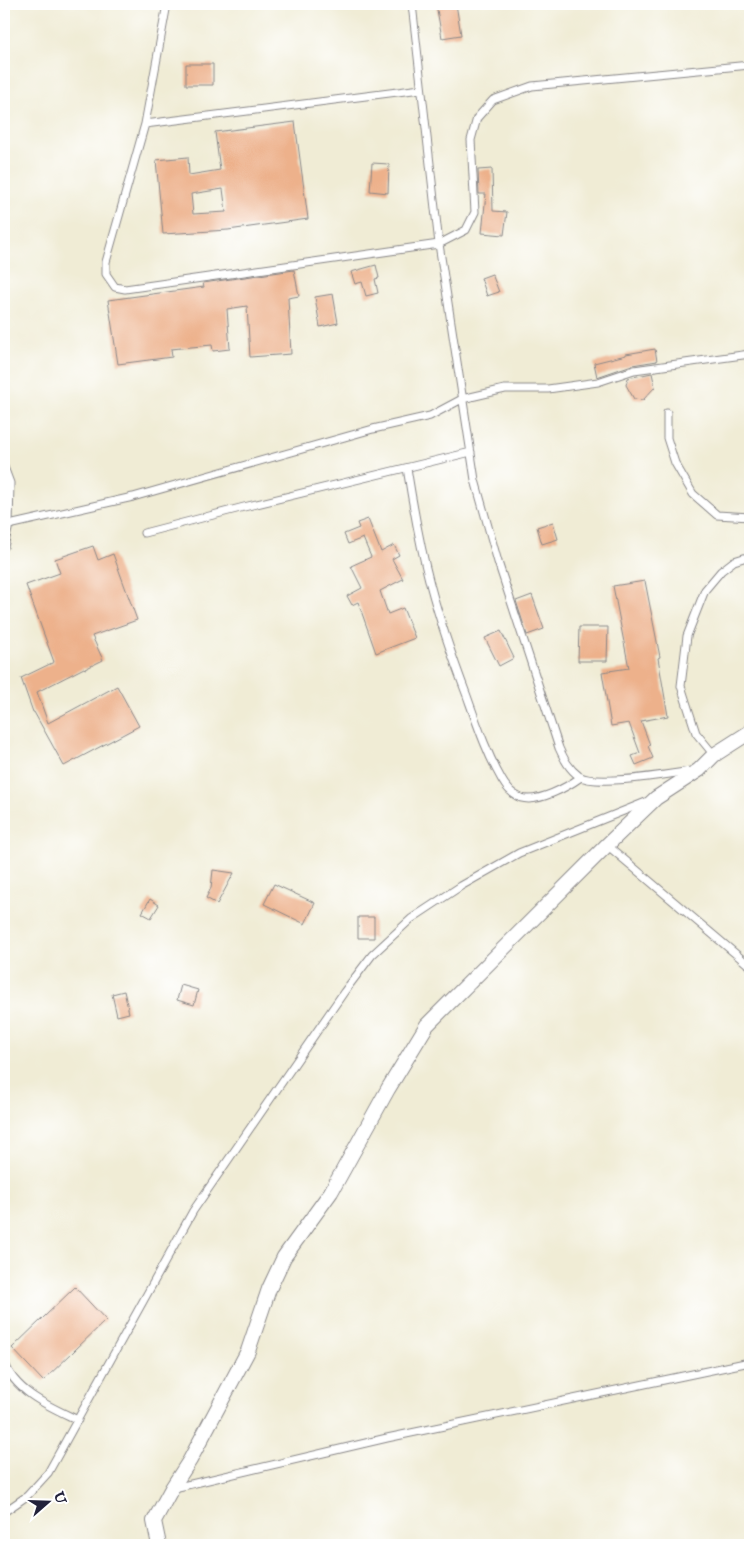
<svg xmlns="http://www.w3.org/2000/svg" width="754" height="1549" font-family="'IM FELL English',serif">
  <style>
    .building { fill: #edb18b; fill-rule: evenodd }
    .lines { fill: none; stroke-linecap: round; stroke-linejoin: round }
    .service-casing { stroke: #898788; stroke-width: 9 }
    .minor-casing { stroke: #898788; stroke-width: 16 }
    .service { stroke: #fff; stroke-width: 7 }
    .minor { stroke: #fff; stroke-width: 14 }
  </style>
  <rect width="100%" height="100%" fill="#fff"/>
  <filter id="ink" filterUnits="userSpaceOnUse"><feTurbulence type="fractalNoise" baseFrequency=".02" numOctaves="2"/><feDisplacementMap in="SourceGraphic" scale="10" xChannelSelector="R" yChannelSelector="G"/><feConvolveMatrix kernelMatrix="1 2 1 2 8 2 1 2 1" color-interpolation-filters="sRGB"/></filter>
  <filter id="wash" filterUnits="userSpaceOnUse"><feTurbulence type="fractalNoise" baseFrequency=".0096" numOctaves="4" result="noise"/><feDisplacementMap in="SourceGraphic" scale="20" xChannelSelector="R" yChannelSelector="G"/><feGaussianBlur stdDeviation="1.12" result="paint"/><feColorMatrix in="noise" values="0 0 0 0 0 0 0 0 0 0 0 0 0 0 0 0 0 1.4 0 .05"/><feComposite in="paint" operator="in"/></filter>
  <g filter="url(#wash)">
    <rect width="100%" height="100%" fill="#f0ecd5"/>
    <g id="blocks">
      <path class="building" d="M436,4h20l5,31 -19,3z
        M186,64h27v21h-27z
        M295,122l13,97 -80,11 -65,4 -7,-74 32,-3 1,18 31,-5 -5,-38zM223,189l3,23 -33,2 -2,-20z
        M372,163l17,1 -1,29 -18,-2z
        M492,169l1,42 14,1 -3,23 -22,-2 4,-39h-7l-1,-24z
        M376,265l3,13 -4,1 3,14 -12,3 -4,-14 -7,2 -4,-12z
        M294,270l5,26 -11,2 3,56 -41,3 -3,-51 -20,3 3,40 -17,2 -1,-6 -41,4 1,8 -54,7 -10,-64 96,-13 -1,-4z
        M492,274l7,18 -12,4 -6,-18z
        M333,294l5,29 -18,4 -5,-30z
        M655,349l2,12 -25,4 -35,12 -3,-14 32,-8v-1z
        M652,373l3,14 -12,13 -9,-1 -8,-14 2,-7z
        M368,519l13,33 13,-7 5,10 -7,4 11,20 -23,12 8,23 15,-6 12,30 -39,15 -18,-51 -6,3 -5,-9 15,-8 -11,-22 20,-9 -8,-19 -15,6 -4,-10 15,-6 -2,-5z
        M553,522l5,17 -16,5 -5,-17z
        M93,546l5,14 15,-6 24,66 -45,16 11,24 -18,9 -1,-1 -47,24 11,31 69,-37 22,40 -75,40 -30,-54h-1l-12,-34 33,-16 -28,-77 34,-12 -5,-14z
        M645,581l15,76 -2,1 10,58 -27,5 9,24 -2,1 5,12 -17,7 -4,-9 8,-3 -11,-30 -18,3 -9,-54 27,-4 -16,-82z
        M532,595l12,34 -17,6 -11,-34z
        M579,627h29l-1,34h-29z
        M501,631l13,27 -15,8 -14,-28z
        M213,870l21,3 -17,31 -11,-6 5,-10z
        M274,884l41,19 -10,21 -41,-20z
        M150,899l9,6 -8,13 -9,-5z
        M358,917h16v21h-16z
        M181,985l17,5 -4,15 -17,-5z
        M124,991l5,22 -12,3 -5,-22z
        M75,1287l31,33 -63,61 -31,-33z"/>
    </g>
  </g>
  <g filter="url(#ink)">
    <use href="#blocks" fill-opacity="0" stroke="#898788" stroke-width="1"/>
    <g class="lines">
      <defs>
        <path id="service" d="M167,4l-22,120 -39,138v12l9,13 10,2 314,-45 27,-14 9,-18 -4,-72 6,-22 16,-18 39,-14 218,-21
          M412,4l27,240 36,236 23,82 61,186c5,11 10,21 20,28 17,11 90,-2 112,-5
          M145,124l276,-35
          M667,413v25l8,25 18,31 24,21 33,2
          M4,467l6,16 -1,42
          M407,468c6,38 13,78 23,116 10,38 23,75 37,112 10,28 20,58 35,84 4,7 11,15 19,18 18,5 46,-11 60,-21
          M144,533l100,-26 227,-55
          M4,547l5,-22 124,-28 240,-68 57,-13 32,-17 43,-10h43l50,-7 36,-12 116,-16
          M714,755l-18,-22 -15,-47 6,-50 18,-46 16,-19 13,-10 16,-5
          M607,845l143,121
          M4,1361c10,31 47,46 74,59
          M174,1488l213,-50 363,-76
          M4,1512l23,-16 21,-23 145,-262 151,-219 28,-37 39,-36 50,-33 58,-33 127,-51"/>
        <path id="minor" d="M159,1545l-5,-24 18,-33 18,-28 58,-109 21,-62 15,-32 47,-65 57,-103 39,-64 180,-180 49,-47 43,-28 15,-15 36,-23"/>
      </defs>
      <use href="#service" class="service-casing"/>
      <use href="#minor" class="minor-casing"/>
      <use href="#service" class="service"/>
      <use href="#minor" class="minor"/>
    </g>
  </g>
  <rect width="754" height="1549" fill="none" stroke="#fff" stroke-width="20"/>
  <g transform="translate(48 1502) rotate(70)" stroke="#ffffff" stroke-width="4" paint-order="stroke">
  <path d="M0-4L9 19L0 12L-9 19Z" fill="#22223b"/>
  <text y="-8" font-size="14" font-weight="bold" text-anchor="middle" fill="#22223b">U</text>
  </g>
</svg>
